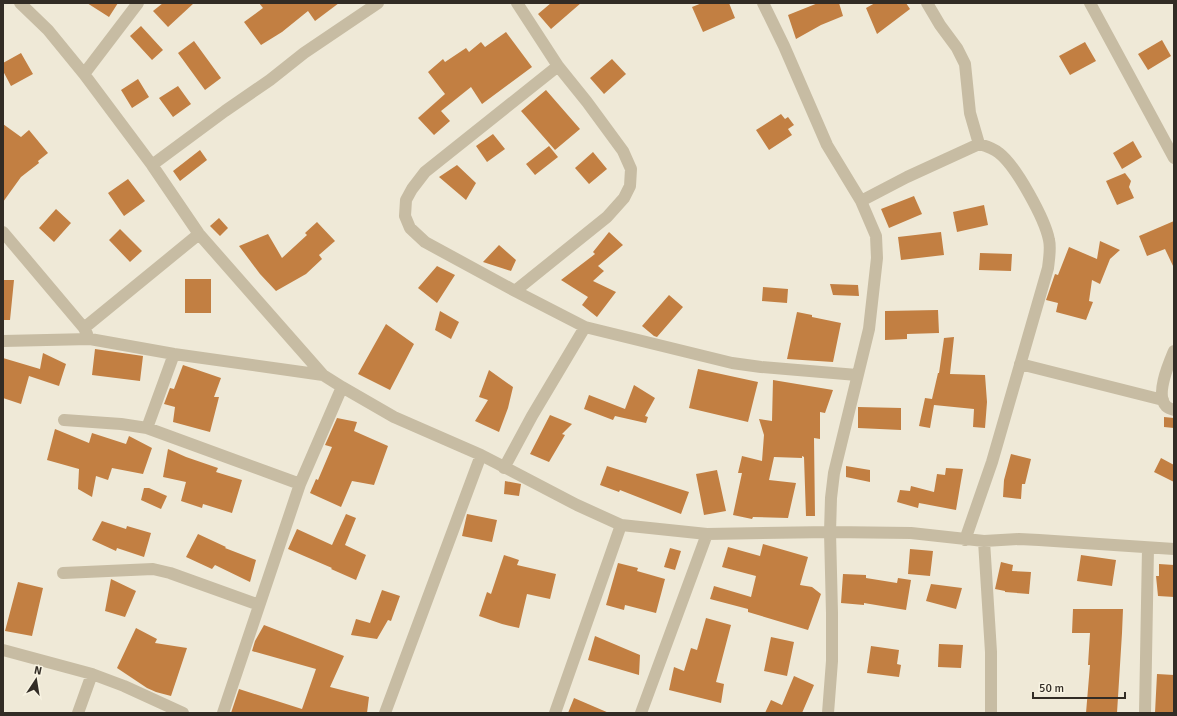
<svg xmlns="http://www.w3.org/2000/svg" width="1177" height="716" font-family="Signika,sans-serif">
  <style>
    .building { fill: #c27f42 }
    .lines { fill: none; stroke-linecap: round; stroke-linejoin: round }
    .street { stroke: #c7bca3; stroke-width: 12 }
  </style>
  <rect width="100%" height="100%" fill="#efe9d7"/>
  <path class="building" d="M87,3h31l-9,14z
    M163,3h31l-26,24 -15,-16z
    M259,3h80l-24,18 -7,-10 -26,21 -21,13 -17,-23 19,-14z
    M551,3h30l-30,26 -13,-15z
    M702,3h27l6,15 -32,14 -11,-25z
    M818,3h21l4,13 -22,9 -25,14 -8,-24z
    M875,3h31l4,6 -33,25 -11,-26z
    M141,26l22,24 -11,10 -22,-24z
    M506,32l26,35 -50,37 -11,-17 -30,24 9,10 -16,14 -16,-17 27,-24 -17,-22 15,-13 2,3 21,-14 3,4 12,-10 4,5z
    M1162,40l9,16 -23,14 -10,-16z
    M194,41l27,37 -16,12 -27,-37z
    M1085,42l11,19 -26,14 -11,-19z
    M21,53l12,21 -22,12 -8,-15v-8z
    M612,59l14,15 -22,20 -14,-16z
    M138,79l11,18 -17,11 -11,-18z
    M178,86l13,18 -18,13 -14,-19z
    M546,90l34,39 -25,21 -34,-39z
    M781,114l4,5 3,-2 6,8 -6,4 4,6 -23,15 -13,-20z
    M3,124l18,13 8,-7 19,23 -10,8 1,2 -18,14 -18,25z
    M493,134l12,15 -18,13 -11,-16z
    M1133,141l9,16 -20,12 -9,-16z
    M549,146l9,11 -23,18 -9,-11z
    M200,150l7,10 -27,21 -7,-10z
    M593,152l14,17 -18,15 -14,-16z
    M457,165l19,18 -10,17 -27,-23z
    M1125,173l6,8 -2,6 5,11 -17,7 -11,-24z
    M128,179l17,22 -21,15 -16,-23z
    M914,196l8,18 -33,14 -8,-19z
    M984,205l4,20 -31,7 -4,-20z
    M56,209l15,14 -17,19 -15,-14z
    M219,218l9,10 -8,8 -10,-10z
    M1174,221v47l-9,-19 -18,7 -8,-20z
    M317,222l18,19 -16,14 3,4 -16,15 -30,17 -16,-17 -21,-28 29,-12 14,24 25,-23 -2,-2z
    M120,229l22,22 -12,11 -21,-22z
    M609,232l14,13 -25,21 6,5 -11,10 23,11 -19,25 -15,-12 6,-8 -27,-17 34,-26 -2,-2z
    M941,232l3,23 -43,5 -3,-23z
    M1100,241l20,9 -10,9 -10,25 -8,-4 -3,21 4,1 -7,18 -30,-8 2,-9 -12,-3 9,-26 3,1 11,-28 28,12z
    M499,245l17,15 -5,11 -28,-9z
    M980,253l32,1 -1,17 -32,-1z
    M437,266l18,9 -18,28 -19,-15z
    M185,279h26v34h-26z
    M3,280h11l-4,40h-7z
    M830,284l28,1 1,11 -26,-1z
    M763,287l25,2 -1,14 -25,-2z
    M669,295l14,12 -26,30 -3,-1 -12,-10z
    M938,310l1,23 -32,1v5l-22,1v-29z
    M440,311l19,11 -8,17 -16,-9z
    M797,312l15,3v2l29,6 -8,39 -46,-3z
    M386,324l28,20 -24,46 -32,-16z
    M954,337l-4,37 35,1 2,27 -2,26 -12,-1 1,-18 -40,-4 -4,23 -11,-2 6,-28 7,1 6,-26h1l5,-35z
    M95,349l48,7 -3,25 -48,-6z
    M43,353l23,11 -7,22 -30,-10 -8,28 -18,-6v-40l37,11z
    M183,365l38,13 -7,19h5l-9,35 -37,-10 2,-15 -11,-3 6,-16 4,1z
    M698,369l60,13 -10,40 -59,-14z
    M489,370l24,17 -5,21 -9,24 -24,-11 13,-21 -9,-3z
    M773,380l60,10 -8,23 -5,-1v27l-6,-1 1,78h-9l-2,-59 -2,-1v2l-28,-1 -5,23 27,3 -8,35 -35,-1 -1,2 -19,-4 9,-42h-4l4,-17 20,5 2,-26 -5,-16 13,2z
    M634,385l21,13 -10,18 3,1 -2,6 -31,-7 -2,4 -29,-11 5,-14 36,14z
    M858,407l43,1v22l-43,-2z
    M550,415l22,9 -10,10 3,1 -16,27 -19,-8z
    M1164,417l10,1v10l-10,-1z
    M337,418l20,4 -3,9 34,15 -14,39 -22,-4 -11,26 -31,-14 6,-14 2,1 14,-33 -7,-2z
    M55,429l34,14 3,-10 34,11 3,-8 23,12 -9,26 -31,-6 -4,12 -12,-4 -4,21 -14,-8 1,-20 -32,-9z
    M168,449l18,8 32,11 -2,4 26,8 -10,33 -29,-9 -1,4 -21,-7 5,-19 -23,-5z
    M1011,454l20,5 -6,25h-3l-1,15 -18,-2 1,-17z
    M1161,458l13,7v17l-20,-10z
    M607,466l82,26 -8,22 -61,-24 -1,2 -19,-7z
    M846,466l24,4v12l-24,-5z
    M946,468l17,1 -7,41 -37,-7 -1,5 -21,-6 3,-12 10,1 1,-5 23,6 3,-18 8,1z
    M717,470l9,41 -22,4 -8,-41z
    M505,481l16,3 -2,12 -15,-2z
    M144,488h5l18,8 -6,13 -20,-9z
    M346,514l10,4 -11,27 21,10 -10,25 -25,-11 1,-1 -44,-19 9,-20 35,16z
    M467,514l30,6 -5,22 -30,-6z
    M102,521l24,8 1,-3 24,7 -7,24 -27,-9 -1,3 -24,-11z
    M198,534l28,13 -1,1 31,12 -6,22 -35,-17 -3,4 -26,-12z
    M763,544l45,13 -8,28 12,2 9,7 -13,36 -60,-18v-3l-38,-10 4,-13 37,11 5,-21 -34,-9 6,-20 32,9z
    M670,548l11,3 -6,19 -11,-3z
    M910,549l23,2 -3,25 -22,-2z
    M504,555l15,5 -2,5 39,9 -6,25 -23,-5 -8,34 -17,-4 -23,-8 8,-24 4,2z
    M1081,555l35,5 -4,26 -35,-5z
    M1001,562l12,3 -1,6 19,1 -2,22 -24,-2v-1l-10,-2z
    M618,563l20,5 -1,3 28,8 -9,34 -31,-8 -1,5 -18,-5z
    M1159,564l15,1v32l-16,-1 -2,-20h3z
    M843,574l23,1v3l31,5 1,-5 13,2 -5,30 -42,-7v2l-23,-2z
    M111,579l25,12 -11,26 -20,-6z
    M18,582l25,6 -11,48 -27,-5z
    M931,584l31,4 -6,21 -30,-8z
    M382,590l18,6 -9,25 -3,-1 -11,19 -26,-4 5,-16 14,4z
    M1073,609h50l-1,24 -5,80h-31l4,-48h-2l2,-32h-18z
    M706,618l25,7 -15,57 8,2 -3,19 -52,-13 5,-23 10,4 7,-23 6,2z
    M264,625l80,31 -14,31 39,10 -2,16h-136l8,-24 63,20 14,-40 -64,-18 3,-10z
    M136,628l21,11 -2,4 32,5 -16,48 -15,-4 -9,-4 -30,-20z
    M595,636l45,19 -1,20 -51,-15z
    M771,637l23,5 -7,34 -23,-5z
    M939,644l24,1 -2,23 -23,-1z
    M871,646l28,4 -2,14 4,1 -2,12 -32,-4z
    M1157,674l17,1v38h-19z
    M794,676l20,9 -12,28h-37l6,-13 11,5z
    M574,698l35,15h-41z"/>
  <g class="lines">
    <path class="street" d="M20,3l28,27 36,44 68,91 47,69 124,141 19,12 52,30 87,38 96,50 44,20 86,9 123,-2 81,1 73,8 35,-2 20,1 135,9
      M763,3l21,43 43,99 34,56 15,35 1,22 -8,71 -35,144 -3,25 -1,34 2,81v48l-4,52
      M927,3l13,22 17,23 8,16 5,49 9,31
      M1090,3l84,155
      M84,74l54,-71
      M152,165l73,-54 45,-31 34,-27 74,-50
      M861,201l46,-24 72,-33c7,2 14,4 20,9 17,13 46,66 50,87 2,8 0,19 -1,28l-56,194 -27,78
      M3,232l81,96 3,6
      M515,291l92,-74 17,-19 6,-12 1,-17 -8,-18 -36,-49 -29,-36 -41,-63
      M585,327l147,36 29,4 96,8
      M84,328l115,-94
      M3,341l87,-2 84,15 149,21
      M1174,351c-5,12 -19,44 -8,55 1,2 6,3 8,4
      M1020,364l143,36
      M64,420l57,4 26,4 153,56
      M147,428l27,-74
      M504,468l28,-52 53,-89 -70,-36 -90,-49 -15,-14 -5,-12 1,-16 6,-11 13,-17 133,-106
      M984,541l7,111v61
      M63,573l90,-4 17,4 89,32
      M3,650l89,24 32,12 59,27
      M78,713l14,-39
      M223,713l77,-229 42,-97
      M385,713l96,-258
      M555,713l66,-188
      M641,713l66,-179
      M1145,713l3,-165"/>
  </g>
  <rect width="1177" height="716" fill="none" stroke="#322c25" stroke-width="8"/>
  <g transform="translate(36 680) rotate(12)" stroke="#f8f3e2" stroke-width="3" paint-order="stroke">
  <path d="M0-3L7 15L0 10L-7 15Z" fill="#322c25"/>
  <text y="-6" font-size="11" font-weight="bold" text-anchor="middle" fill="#322c25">N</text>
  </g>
  <path d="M1033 692v6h92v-6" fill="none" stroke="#322c25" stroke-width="2"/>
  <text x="1039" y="692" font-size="12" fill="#322c25" stroke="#f8f3e2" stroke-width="3" paint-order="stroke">50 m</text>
</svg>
